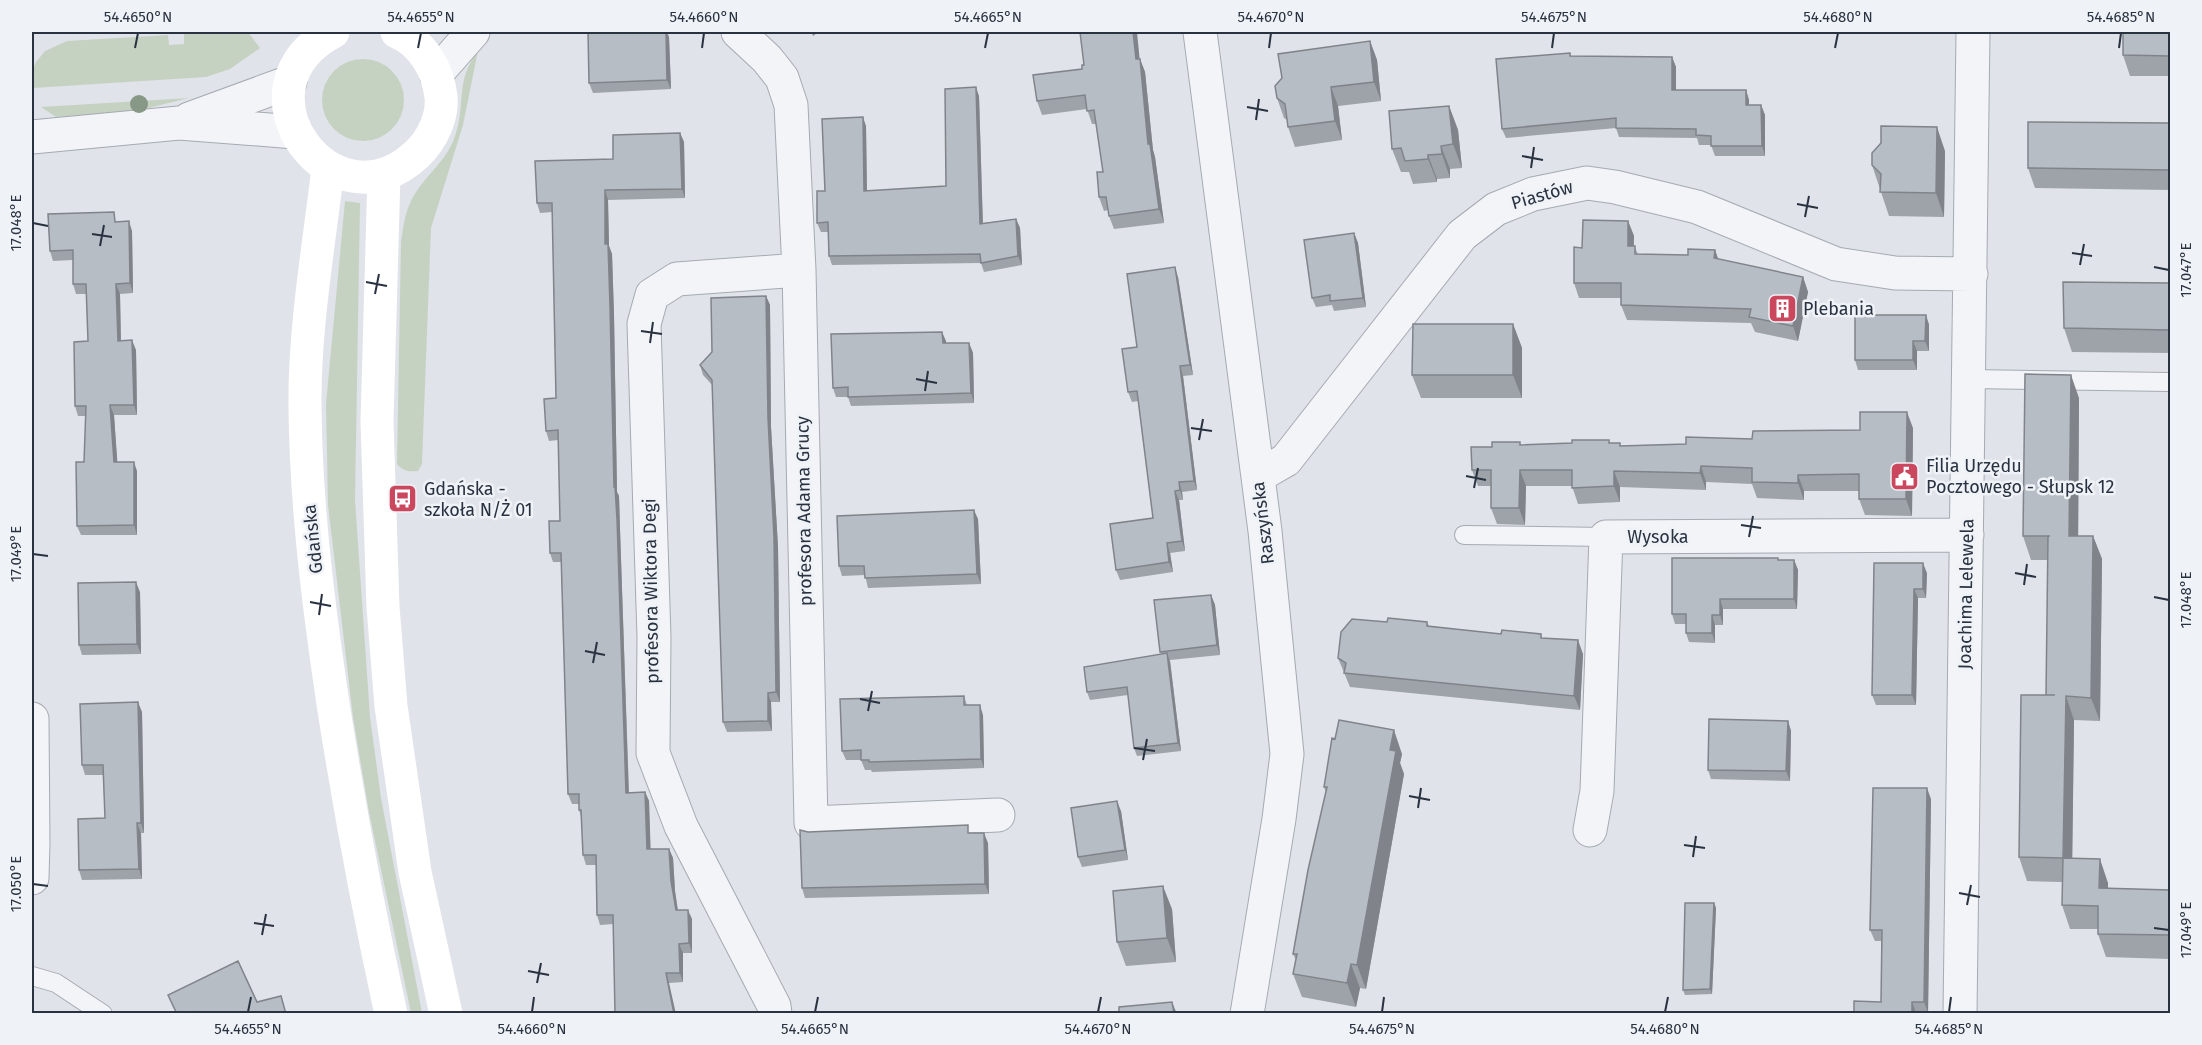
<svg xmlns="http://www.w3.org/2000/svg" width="2202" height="1045" font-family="'Fira Sans',sans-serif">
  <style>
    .green { fill: #c6d2c1 }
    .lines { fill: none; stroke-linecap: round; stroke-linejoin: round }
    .service-casing { stroke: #a5aab3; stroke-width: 20 }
    .minor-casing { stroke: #a5aab3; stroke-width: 35 }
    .tertiary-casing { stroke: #a5aab3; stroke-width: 35 }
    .service { stroke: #f2f4f7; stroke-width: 18 }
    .minor { stroke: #f2f4f7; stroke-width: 33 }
    .tertiary { stroke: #f2f4f7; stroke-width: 33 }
    .secondary { stroke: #fff; stroke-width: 33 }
    .tree { fill: #879887 }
    .wall { fill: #9da3a9 }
    .shaded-wall { fill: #80848a }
    .building { fill: #b7bdc5; stroke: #80848a; stroke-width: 1.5 }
    .ticks { fill: none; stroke: #293240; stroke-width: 2 }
    .labels { text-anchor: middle; stroke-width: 5; stroke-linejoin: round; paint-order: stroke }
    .street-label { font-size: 18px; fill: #293240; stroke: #eff2f6 }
    .poi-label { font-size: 18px; fill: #293240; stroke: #eff2f6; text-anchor: start }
    .neatline { fill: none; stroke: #293240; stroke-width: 2 }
    .ticks-label { font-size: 15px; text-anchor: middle; fill: #293240 }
  </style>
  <rect width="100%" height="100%" fill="#e0e3e9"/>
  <path class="green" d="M217,32h31l12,16 -30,21 -24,8 -173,11 -1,-17 4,-9 9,-11 22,-10 101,-6 1,10 15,-1v-10z
    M478,51l-15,74 -32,103 -9,236 -4,7c-10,1 -15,0 -21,-7l4,-222c2,-14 4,-29 10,-41 11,-23 34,-38 43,-62 13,-34 0,-57 24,-88z
    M322 100a41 41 0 1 1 82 0a41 41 0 1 1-82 0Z
    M189,98l-57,14 -76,5 -15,-10z
    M345,201l15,2 -5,297 15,217 11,81 41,215h-11l-42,-201 -16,-95 -25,-212 -2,-101z"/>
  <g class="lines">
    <defs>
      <path id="service" d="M1969,379l201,3
        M1464,535l142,2
        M32,976l24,7 47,31"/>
      <path id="minor" d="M738,32l29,27 15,19 9,27 8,165 12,553 187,-8
        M1200,32l65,499 22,223 -8,65 -32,195
        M1258,476l28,-16 176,-225 34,-26 37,-15 54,-11 28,4 82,20 139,57 59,9 76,1
        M32,719l1,124 -1,35
        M1590,830l7,-39 9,-254 361,-2
        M775,1014l-1,-8 -93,-180 -28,-73 1,-116 -10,-313 8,-29 25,-16 122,-9
        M1960,1014l13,-982"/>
      <path id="tertiary" d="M436,74l37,-42
        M189,119l101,-37
        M32,137l147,-14 116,9"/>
    </defs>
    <use href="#service" class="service-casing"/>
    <use href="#minor" class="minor-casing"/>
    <use href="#tertiary" class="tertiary-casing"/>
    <use href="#service" class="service"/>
    <use href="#minor" class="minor"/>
    <use href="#tertiary" class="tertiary"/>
    <path class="secondary" d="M333,32c-107,57 1,201 84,122 15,-14 26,-37 24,-57 -3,-28 -19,-54 -44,-65
      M328,168c-9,77 -24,161 -23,239 1,102 14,203 29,303 16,102 35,203 57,304
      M384,174l-7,248 6,185 8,99 24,166 31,142"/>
  </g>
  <circle class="tree" cx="139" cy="104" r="9"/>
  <path class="wall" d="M2170,32v158l-135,-2 -7,-20 141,-45v-47h-39l-7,-21z
    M669,37l2,52 -78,4 -4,-10z
    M1370,41l7,19 4,41 -43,5 4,34 -47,7 -7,-20 -1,-7 -3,-2 -7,-20z
    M1570,53l1,3 101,1 4,10v23h70l3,10v5h12l4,10v41h-50l-4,-11h-12l-2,-7 -78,-1 -3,-9 -110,10 -4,-9z
    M1140,59l5,13 8,78 2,7 9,66 -50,6 -5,-13 -1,-6 -4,1 -5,-14 4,-25 -7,-48h-4l-5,-15 -45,6 -5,-14 45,-32z
    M979,96l4,127 33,-4 4,9 2,37 -38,7 -3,-9 -149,2 -3,-9 -1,-24h-7l-4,-9 8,-32 41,-65 1,65 79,-5z
    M1449,106l9,24 4,38 -12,1v9l-13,1v3l-24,2 -4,-12h-8l-9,-23z
    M680,133l4,9 1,56 -77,2 1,46 3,8 2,61 3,177 2,4 1,33 9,263h16l4,9 1,48h19l4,9 2,33 3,19 14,9v34h-9v29l-14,1 -54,30 -2,-89 -13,1 -3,-10 -1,-50h-10l-3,-10 -1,-36 -3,-9v-6h-7l-4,-10 -7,-232h-8l-3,-9 10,-32 -2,-81 -9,1 -3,-10 10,-33 -4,-186 -12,1 -3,-10 76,-44z
    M1945,151l-1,66 -55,-1 -17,-51z
    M118,221l14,10 1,62 -13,1 1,47 15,9 1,65h-23l3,47 20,9v64h-56l-4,-9 7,-64 2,-46h-8l-3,-10 13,-65 -2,-47h-10l-3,-10v-24l-20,1 -3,-10z
    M1628,221l6,15v10l4,8 50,1 27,-5 3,9 85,18 5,15 -10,49 -43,-9 -4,-9 -124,-3 -6,-15v-7h-42l-5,-15 8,-35z
    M1354,233l4,10 8,64 -32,4 -2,-6 -16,2 -4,-9z
    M1178,277l15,98 -10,1 14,114 -15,2 1,8h-4l6,51 -15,2 3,19 -53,8 -4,-10 37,-52 -15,-117 -6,1 -4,-10 9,-45z
    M2170,283v70l-98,-1 -8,-24z
    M766,296l4,9 1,122 7,120 2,155h-9l1,29 -45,1 -4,-10 -10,-336 -10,-11 -3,-10z
    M1926,315l3,10v26h-12v19h-59l-3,-10z
    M1513,324l9,24v50h-101l-9,-23z
    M942,332l4,11h23l4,10 1,50 -123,3 -3,-9h-12l-3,-9z
    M2079,398l-1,138h15l9,23 -2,162 -26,-1 -2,139 36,24v5l62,2v69l-64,-2 -8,-23v-5h-28l-8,-24v-23l-35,-1 -8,-24 27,-162 2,-135h-17l-8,-24z
    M1913,428l-1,88 -47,-1 -6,-16v-8h-55v9l-47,-2 -5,-14 -46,-2v8l-86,-3v15l-42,2 -6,-18h-46l-1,39 -28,-1 -6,-16v-22h-13l-6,-16 50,-25 88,-2h10l1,3 65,-2 174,-14z
    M978,519l3,65 -113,4 -3,-13 -23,1 -3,-10z
    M1778,560h16l4,10 -1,39h-74v16h-8v18l-26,-1 -3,-9v-9h-11l-3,-10z
    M1874,563l53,10 -1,25h-8l-2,107h-40l-4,-10z
    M140,592l1,62 -59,1 -3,-10z
    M1211,595l4,10 5,50 -50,5 11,91 -44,5 -3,-8 -6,-53 -38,5 -3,-8 74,-38 -1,-2z
    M1387,622h40l2,4 72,8h40l1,4 41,16 -3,56 -230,-23 -12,-29z
    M964,696l3,9 16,10 1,53 -112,4 -1,-2h-6l-4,-10h-15l-4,-9z
    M142,712l2,121h-3l1,46 -60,1 -3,-10 26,-52 -2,-43h-18l-3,-10z
    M1788,721l3,10 -1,50 -79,-2 -3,-9z
    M1402,754l-2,9 4,11 -38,215 -6,-1 -4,19 -54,-10 -9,-23 3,-14 -3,-6 33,-162 -2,-5z
    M1931,799l-3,214 -74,1 27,-12v-61h-6l-5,-11z
    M1121,811l7,49 -46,7 -4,-10z
    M808,832l163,1 17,10 1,51 -184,4 -3,-10z
    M1714,903l2,5 -4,86 -27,1 -2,-5z
    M1172,909l4,53 -50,4 -9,-24z"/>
  <path class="shaded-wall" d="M666,32h1l2,5 2,52 -4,-9z
    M812,32h6l-5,4z
    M1133,32h4l4,41 -5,-14z
    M1370,41l7,19 4,41 -7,-19z
    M1672,57l4,10v32l-4,-9z
    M1140,59l5,13 8,78 2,7 9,66 -5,-14 -11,-65z
    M976,87l3,9 4,137 -3,-9z
    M1331,87l7,19 4,34 -7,-19z
    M1746,90l3,10v15l-3,-10z
    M1761,105l4,10v41l-3,-10z
    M1449,106l9,24 4,38 -9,-24z
    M863,117l3,9 1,74 -3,-9z
    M1937,127l8,24 -1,66 -8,-24z
    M680,133l4,9 1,56 -3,-9z
    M1441,146l9,23v9l-8,-24z
    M1428,155l9,24v3l-9,-23z
    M605,190l3,10 1,46 3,8 2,61 3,177 2,4 1,33 9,273 -3,-9 -12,-306 -9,-243z
    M1016,219l4,9 2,37 -4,-9z
    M129,221l3,10 1,62 -3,-10z
    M1628,221l6,15 -1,25 -5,-15z
    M1354,233l4,10 8,64 -3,-9z
    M1715,250l5,14 -6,-6z
    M1175,267l3,10 15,98 -3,-10z
    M1803,277l5,15 -10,49 -5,-15z
    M116,284l4,10 1,56 -3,-9z
    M766,296l4,9 1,122 7,120 2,155 -4,-10 -8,-274z
    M1926,315l3,10v26l-4,-10z
    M1513,324l9,24v50l-9,-23z
    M942,332l4,9v12l-3,-10z
    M132,340l4,10 1,65 -3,-10z
    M1913,341l4,10v19l-4,-10z
    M969,343l4,10 1,50 -3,-10z
    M1180,366l3,10 14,114 -3,-9z
    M2071,375l8,23 -1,162 -9,-24z
    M110,405l4,10 4,56 -4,-9z
    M1907,412l6,16 -1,88 -6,-17z
    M134,462l3,9v64l-3,-10z
    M1701,466l5,16v8l-6,-17z
    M1520,470l6,16 -1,39 -6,-17z
    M1614,471l6,16v15l-6,-16z
    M1798,475l6,16v9l-6,-17z
    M1179,482l3,10 1,8 -3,-10z
    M1175,491l4,9 6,51 -3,-10z
    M974,510l4,9 3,65 -4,-10z
    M2093,536l9,23 -2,162 -9,-23z
    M1167,543l3,10 3,19 -4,-10z
    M1794,560l4,10 -1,39 -3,-10z
    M1923,563l4,10 -1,25 -3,-9z
    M136,582l4,10 1,62 -4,-10z
    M1914,589l4,9 -2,107 -4,-10z
    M1211,595l4,10 5,50 -3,-10z
    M1720,599l3,10v16l-3,-10z
    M1712,615l3,10v18l-3,-10z
    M1578,640l5,14 -3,56 -6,-14z
    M1167,653l3,9 11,89 -3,-8z
    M768,693l3,9 1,29 -4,-10z
    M2066,696l8,24 -2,162 -9,-24z
    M138,702l4,10 2,121 -3,-10z
    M980,705l3,10 1,53 -3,-9z
    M1788,721l3,10 -1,50 -4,-10z
    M1394,730l8,24 -2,9 4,11 -38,215 -9,-24 33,-215z
    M1927,788l4,11 -3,214 -4,-11z
    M645,792l4,9 2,58 -4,-10z
    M1117,801l4,10 7,49 -3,-10z
    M137,823l4,10 1,46 -3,-10z
    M984,833l4,10 1,51 -4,-10z
    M669,849l4,9 2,33 4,29 -3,-10 -5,-29z
    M2100,859l8,24v29l-9,-24z
    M1163,886l9,23 4,53 -9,-24z
    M1714,903l2,5 -4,86 -2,-5z
    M688,910l4,9v34l-3,-10z
    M679,944l4,9v29l-3,-9z
    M1351,964l9,24 -4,19 -9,-24z
    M666,973l3,10 7,31h-2z
    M1172,1002l5,12h-3z
    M1912,1002l4,11v1h-4z"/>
  <path class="building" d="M588,32h78l1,48 -78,3z
    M1080,32h53l3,27h4l8,85h2l9,65 -50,7 -3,-19h-7l-2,-25h6l-9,-62 -7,1 -2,-16 -48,6 -4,-26 49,-6v-4h2z
    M2123,32h47v138l-142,-2v-46l141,1v-67l-46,-1z
    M1370,41l4,41 -43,5 4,34 -47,6 -3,-23 -8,-6 -2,-12 7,-8 -4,-24z
    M1570,53v3l102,1v33h74v15h15l1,41h-51v-10l-15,-1v-6l-80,-1v-10l-114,11 -6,-70z
    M976,87l4,137 36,-5 2,37 -37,7 -1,-9 -151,2 -1,-34 -11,1v-32h8l-3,-72 41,-2 1,74 82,-5 -1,-97z
    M1449,106l4,38 -12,2 1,8 -14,1v4l-23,2 -4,-13 -9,1 -3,-38z
    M1881,126l56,1 -1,66 -56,-1 1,-18 -9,-9v-12l9,-10z
    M680,133l2,56 -77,1v54h3l2,62 4,181h1l2,32 9,274 19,-1 2,57h22l2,32 5,29h12l1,33 -10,1 1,29h-14l8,41h-63l4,-1 -2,-98h-16l-1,-60h-13l-2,-45h-2v-16h-11l-7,-241h-11l-1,-32h11l-2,-91 -12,1 -2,-32 12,-1 -4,-195h-15l-2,-42 78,-2v-24z
    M114,212l1,10 14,-1 1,62 -14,1 2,57 14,-1 2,65h-24l4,57h20v63l-57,1 -1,-64h8l2,-56h-11l-1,-64 14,-1 -2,-57h-13v-34l-23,1 -2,-37z
    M1583,220l45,1v25h7v8l53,1v-6l27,1 -1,8 89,19 -10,49 -44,-9 2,-8 -130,-4v-22h-47v-36l8,1z
    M1354,233l9,65 -33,3v-6l-18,3 -8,-58z
    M1175,267l15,98 -10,1 14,115 -15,1 1,8 -5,1 7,50 -15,2 2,19 -53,8 -6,-46 43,-6 -16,-127 -9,1 -6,-43 15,-2 -10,-73z
    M2063,282l107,1v47l-106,-2z
    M766,296l2,122 6,119 2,155 -8,1v28l-45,1 -11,-342 -12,-15 12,-13 -1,-54z
    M1855,315h71l-1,26h-12v19h-58z
    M1413,324h100v51h-101z
    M942,332l1,11h26l2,50 -123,4v-10l-15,1 -2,-54z
    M2025,374l46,1 -2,161h24l-2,162 -25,-2 -3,162 -44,-1 2,-162h34h-9l2,-159h2h-27z
    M1860,412h47l-1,87h-47v-25l-61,1v8l-46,-1v-14l-51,-2 -1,7 -86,-2v15l-42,2v-18h-52l-1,38h-28v-38h-19l-1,-23h21v-5h28v3l52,-2v-3h37v3h11v3l66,-2v-7l66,2 1,-8 107,-1z
    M974,510l3,64 -112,4 -1,-12h-25l-2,-50z
    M1672,558h106v2h16v39h-74v16h-8v18h-26v-19h-14z
    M1874,563h49v26h-9l-2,106h-40z
    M136,582l1,62 -58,1 -1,-62z
    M1211,595l6,50 -57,7 -6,-52z
    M1388,618l39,4v4l74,8 1,-4 39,4v4l37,2 -4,56 -230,-23 2,-10 -8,-5 3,-26 11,-13 35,3z
    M1167,653l11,90 -44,5 -7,-61 -40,5 -3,-25z
    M964,696v9h16l1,54 -112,3v-2h-8v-10l-19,1 -2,-52z
    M138,702l3,121h-4l2,46 -60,1 -1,-51 27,-1 -2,-53h-21l-2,-61z
    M1709,719l79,2 -2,50 -78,-1z
    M1339,720l55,10 -4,20 6,1 -39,214 -6,-1 -4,19 -54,-9 4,-20h-4l15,-84 19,-83h-3l8,-49 3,1z
    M1873,788h54l-3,214h-12v12h-58v-13l27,1 1,-72h-12z
    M1117,801l8,49 -47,7 -7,-49z
    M968,825v8h16l1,51 -183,4 -2,-58 8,2z
    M2063,858l37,1 -1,29 71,2v45l-72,-1v-28l-36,-1z
    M1163,886l4,52 -50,4 -4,-51z
    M1685,903h29l-4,86 -27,1z
    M238,961l19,41 24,-6 5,18h-90v-2l-3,2h-16l-9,-19z
    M1172,1002l2,12h-55v-7z"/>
  <path class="ticks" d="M135,48l3,-15M418,48l3,-15M702,48l2,-15M985,48l3,-15M1269,48l2,-15M1552,48l2,-15M1835,48l3,-15M2119,48l2,-15M1247,107l21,4M1256,120l3,-21M1522,156l21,4M1531,168l3,-21M1797,204l21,4M1805,217l4,-21M33,223l15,3M92,234l20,3M100,246l4,-21M2072,253l20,3M2080,265l4,-21M2154,267l15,3M366,282l21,4M375,294l4,-20M641,331l21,3M650,343l3,-21M916,379l21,4M925,391l3,-20M1191,428l21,3M1199,440l4,-21M1466,476l20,4M1474,488l4,-20M1741,525l20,3M1749,537l4,-21M33,554l15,2M2015,573l21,4M2024,585l3,-21M2154,597l15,3M310,602l21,4M319,615l3,-21M585,651l20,4M593,663l4,-21M860,699l20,4M868,711l4,-20M1134,748l21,3M1143,760l4,-21M1409,796l21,4M1418,808l3,-20M1684,845l21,3M1693,857l3,-21M33,884l15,2M1959,893l21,4M1967,905l4,-20M254,923l20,3M2154,928l15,2M262,935l4,-21M528,971l21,4M537,983l4,-20M248,1012l3,-15M532,1012l2,-15M815,1012l3,-15M1098,1012l3,-15M1382,1012l2,-15M1665,1012l3,-15M1949,1012l2,-15"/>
  <defs>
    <symbol id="building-square" viewBox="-11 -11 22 22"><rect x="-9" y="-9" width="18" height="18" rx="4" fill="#cb475e" stroke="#eff2f6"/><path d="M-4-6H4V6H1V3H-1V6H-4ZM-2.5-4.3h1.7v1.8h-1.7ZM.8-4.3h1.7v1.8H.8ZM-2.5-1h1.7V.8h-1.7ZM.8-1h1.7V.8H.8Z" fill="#fff"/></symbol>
    <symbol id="civic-square" viewBox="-11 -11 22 22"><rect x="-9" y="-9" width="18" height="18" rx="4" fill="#cb475e" stroke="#eff2f6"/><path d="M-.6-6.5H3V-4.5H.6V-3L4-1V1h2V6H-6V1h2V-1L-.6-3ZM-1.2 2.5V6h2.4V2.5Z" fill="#fff"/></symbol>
    <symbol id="bus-square" viewBox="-11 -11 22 22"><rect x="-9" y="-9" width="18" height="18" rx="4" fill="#cb475e" stroke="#eff2f6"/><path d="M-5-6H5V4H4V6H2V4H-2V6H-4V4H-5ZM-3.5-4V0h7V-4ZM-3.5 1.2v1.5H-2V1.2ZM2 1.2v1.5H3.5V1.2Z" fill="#fff"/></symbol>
  </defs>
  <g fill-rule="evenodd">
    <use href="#building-square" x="1766" y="292" width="33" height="33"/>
    <use href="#civic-square" x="1888" y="460" width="33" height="33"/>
    <use href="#bus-square" x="386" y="482" width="33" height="33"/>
  </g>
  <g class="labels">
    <g class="street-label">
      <text transform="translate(1542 195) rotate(-16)" y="6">Piastów</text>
      <text transform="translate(804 511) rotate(-91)" y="6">profesora Adama Grucy</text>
      <text transform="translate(1263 523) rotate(-97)" y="6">Raszyńska</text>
      <text x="1658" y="543">Wysoka</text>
      <text transform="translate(313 539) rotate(-96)" y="6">Gdańska</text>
      <text transform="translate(651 591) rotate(-91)" y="6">profesora Wiktora Degi</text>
      <text transform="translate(1966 594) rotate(-89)" y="6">Joachima Lelewela</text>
    </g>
    <g class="poi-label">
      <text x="1803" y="315">Plebania</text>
      <text x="1926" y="472">Filia Urzędu<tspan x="1926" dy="21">Pocztowego - Słupsk 12</tspan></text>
      <text x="424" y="495">Gdańska -<tspan x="424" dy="21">szkoła N/Ż 01</tspan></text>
    </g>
  </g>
  <rect width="2202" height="1045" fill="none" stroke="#eff2f6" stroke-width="66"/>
  <rect x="33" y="33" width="2136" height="979" class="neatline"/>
  <g class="ticks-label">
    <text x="138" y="22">54.4650°N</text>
    <text x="421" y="22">54.4655°N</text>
    <text x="704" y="22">54.4660°N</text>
    <text x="988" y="22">54.4665°N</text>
    <text x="1271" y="22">54.4670°N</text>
    <text x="1554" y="22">54.4675°N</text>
    <text x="1838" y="22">54.4680°N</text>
    <text x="2121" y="22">54.4685°N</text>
    <text transform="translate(16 223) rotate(-90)" y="5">17.048°E</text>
    <text transform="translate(2186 270) rotate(-90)" y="5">17.047°E</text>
    <text transform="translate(16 554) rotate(-90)" y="5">17.049°E</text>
    <text transform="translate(2186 600) rotate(-90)" y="5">17.048°E</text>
    <text transform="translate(16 884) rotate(-90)" y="5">17.050°E</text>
    <text transform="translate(2186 930) rotate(-90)" y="5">17.049°E</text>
    <text x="248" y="1034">54.4655°N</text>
    <text x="532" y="1034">54.4660°N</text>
    <text x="815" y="1034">54.4665°N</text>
    <text x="1098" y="1034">54.4670°N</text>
    <text x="1382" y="1034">54.4675°N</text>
    <text x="1665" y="1034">54.4680°N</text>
    <text x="1949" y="1034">54.4685°N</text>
  </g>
</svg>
